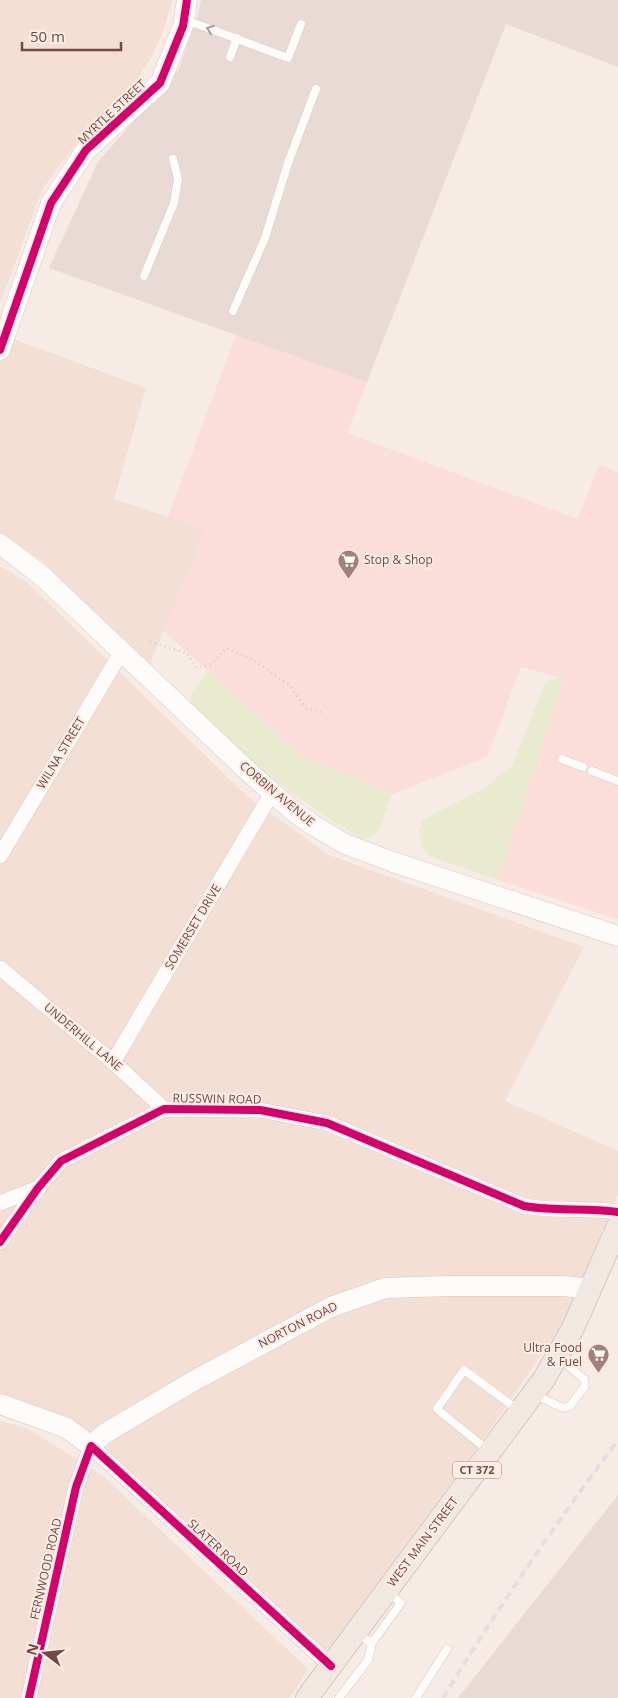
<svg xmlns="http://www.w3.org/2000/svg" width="618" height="1698" font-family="'Open Sans',sans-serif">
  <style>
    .residential { fill: #f4dfd5 }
    .commercial { fill: #fbddd9 }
    .industrial { fill: #e9dad6 }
    .green { fill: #e8ebce }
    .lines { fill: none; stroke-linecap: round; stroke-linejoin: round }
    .lane-casing { stroke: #d7c7c3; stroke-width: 9 }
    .street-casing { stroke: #d7c7c3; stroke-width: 16 }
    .secondary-casing { stroke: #d8c8c4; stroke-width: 21 }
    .primary-casing { stroke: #d5c5c2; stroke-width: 24 }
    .path { stroke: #d7cac8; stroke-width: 2.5; stroke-dasharray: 1 4; stroke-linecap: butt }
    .lane { stroke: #fefcfb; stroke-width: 8 }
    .street { stroke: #fefcfb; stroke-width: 15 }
    .secondary { stroke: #fefcfb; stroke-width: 20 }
    .primary { stroke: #f2e8e2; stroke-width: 22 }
    .rail { stroke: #e2dfe2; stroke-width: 4; stroke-dasharray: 8 5; stroke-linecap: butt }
    .cycleway-casing { stroke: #ffede5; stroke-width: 11 }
    .cycleway { stroke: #d6006c; stroke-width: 8 }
    .oneway { stroke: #b29996 }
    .labels { text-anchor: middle; stroke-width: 4; stroke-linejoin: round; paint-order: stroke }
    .shield { fill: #ffede5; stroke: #9e7a74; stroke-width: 1 }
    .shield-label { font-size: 11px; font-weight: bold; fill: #744844 }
    .street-label { font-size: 12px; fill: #744844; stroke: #ffede5 }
    .poi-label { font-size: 12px; fill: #744844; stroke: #ffede5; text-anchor: start }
  </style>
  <rect width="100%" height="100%" fill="#f6ebe5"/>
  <path class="residential" d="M0,0h172l-8,29 -12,27 -16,25 -63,67 -30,40 -43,115z
    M0,334l146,54 -32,111 92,30 -57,137 -107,-105 -42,-27z
    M0,566l28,17 221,215 80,57 255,92 -79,154 113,50v44l-56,129 -77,113 -158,214 -250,-228 -77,-25z
    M0,1421l27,7 75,47 206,194 -18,29h-290z"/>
  <path class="commercial" d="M236,335l131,47 -20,51 231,86 21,-54 19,7v447l-120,-39 66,-201 -43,-12 -34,90 -95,37 -91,-38 -138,-126 43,-101 -38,-12z"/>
  <path class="industrial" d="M201,0h417v67l-112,-43 -139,358 -318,-114 49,-106 81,-93 19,-54z
    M618,1495v203h-160z"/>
  <path class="green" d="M208,671l93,85 91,38 -13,37 -15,9 -35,-21 -74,-53 -64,-63 1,-11z
    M559,678l5,1 -66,201 -68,-24 -9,-11 -2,-14 4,-11 61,-32 28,-22 32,-80 5,-5z"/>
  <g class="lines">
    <defs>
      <path id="lane" d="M186,20l102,38 13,-34
        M230,57l7,-19
        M144,276l30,-73 4,-24 -5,-20
        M233,311l32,-73 23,-75 28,-74
        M562,759l21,8
        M592,771l26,10
        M536,1395l27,13 7,-2 15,-20 -1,-7 -26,-22
        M489,1451l-52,-42 27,-39 54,40
        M357,1634l15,9 29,-40 -13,-11
        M339,1698l29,-38 4,-17
        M416,1698l31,-49"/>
      <path id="street" d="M0,856l122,-205
        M0,968l113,94 51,47
        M113,1062l159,-269
        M0,1203l38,-15
        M0,1242l38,-54 23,-27 103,-52 96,1 67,13 197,83c33,6 62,1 94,6
        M29,1698l47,-211 15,-41 240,220"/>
      <path id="secondary" d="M0,350l51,-147 35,-53 74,-67 23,-57 4,-26
        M0,544l42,32 208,197 42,37 21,15 32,19 48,18 225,74
        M0,1404l67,24 24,18 13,-12 15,-9 78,-46 134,-72 54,-19 63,-2h116l27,3"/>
      <path id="primary" d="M307,1698l237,-319 29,-51 45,-102"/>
    </defs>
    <use href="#lane" class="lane-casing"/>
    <use href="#street" class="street-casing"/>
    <use href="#secondary" class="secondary-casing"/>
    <use href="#primary" class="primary-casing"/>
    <path class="path" d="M150,642l37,11 10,15 15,-4 14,-16 26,11 37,26 17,23 18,5"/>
    <use href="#lane" class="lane"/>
    <use href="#street" class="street"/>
    <use href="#secondary" class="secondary"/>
    <use href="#primary" class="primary"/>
    <path class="rail" d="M443,1698c54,-89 113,-175 175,-258"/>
    <defs>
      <path id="cycleway" d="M0,350l51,-147 35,-53 74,-67 23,-57 4,-26
        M0,1242l38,-54 23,-27 103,-52 96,1 67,13 197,83c33,6 62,1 94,6
        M29,1698l47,-211 15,-41 240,220"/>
    </defs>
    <use href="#cycleway" class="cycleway-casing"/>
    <use href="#cycleway" class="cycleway"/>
  </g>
  <defs><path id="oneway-chevron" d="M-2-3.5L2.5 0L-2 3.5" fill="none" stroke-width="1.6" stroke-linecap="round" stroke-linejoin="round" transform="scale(1.25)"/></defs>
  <use class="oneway" href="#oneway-chevron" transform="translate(210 29) rotate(-160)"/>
  <defs>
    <symbol id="supermarket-pin" viewBox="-11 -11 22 30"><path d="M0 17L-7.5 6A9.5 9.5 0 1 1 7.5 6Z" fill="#a2817c" stroke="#ffede5"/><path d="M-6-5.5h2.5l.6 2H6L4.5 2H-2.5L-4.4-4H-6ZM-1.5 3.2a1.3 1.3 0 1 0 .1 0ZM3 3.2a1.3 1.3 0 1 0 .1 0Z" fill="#fff"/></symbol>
  </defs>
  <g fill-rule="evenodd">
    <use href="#supermarket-pin" x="336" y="548" width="25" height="34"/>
    <use href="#supermarket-pin" x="586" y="1342" width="25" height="34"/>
  </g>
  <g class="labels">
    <rect class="shield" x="453" y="1461.5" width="48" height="17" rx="4"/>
    <g class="shield-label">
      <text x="477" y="1474">CT 372</text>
    </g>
    <g class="street-label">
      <text transform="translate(112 112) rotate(-43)" y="4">MYRTLE STREET</text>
      <text transform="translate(61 753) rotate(-59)" y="4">WILNA STREET</text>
      <text transform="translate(277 794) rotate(40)" y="4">CORBIN AVENUE</text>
      <text transform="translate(193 927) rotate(-59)" y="4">SOMERSET DRIVE</text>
      <text transform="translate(83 1037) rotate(40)" y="4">UNDERHILL LANE</text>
      <text transform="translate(217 1099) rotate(1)" y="4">RUSSWIN ROAD</text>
      <text transform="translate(298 1325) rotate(-27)" y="4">NORTON ROAD</text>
      <text transform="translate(423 1542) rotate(-53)" y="4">WEST MAIN STREET</text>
      <text transform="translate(218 1548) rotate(43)" y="4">SLATER ROAD</text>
      <text transform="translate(46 1569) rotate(-77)" y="4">FERNWOOD ROAD</text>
    </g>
    <g class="poi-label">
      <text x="364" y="564">Stop &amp; Shop</text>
      <text x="582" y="1352" text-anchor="end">Ultra Food<tspan x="582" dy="14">&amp; Fuel</tspan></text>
    </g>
  </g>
  <g transform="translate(45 1653) rotate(286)" stroke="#ffede5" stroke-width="4" paint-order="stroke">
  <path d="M0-4L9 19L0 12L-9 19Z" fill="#744844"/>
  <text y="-8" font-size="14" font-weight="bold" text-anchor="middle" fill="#744844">N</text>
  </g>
  <path d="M22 42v8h99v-8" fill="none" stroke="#744844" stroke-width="2.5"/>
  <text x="30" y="42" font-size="15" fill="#744844" stroke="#ffede5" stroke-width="4" paint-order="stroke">50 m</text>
</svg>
